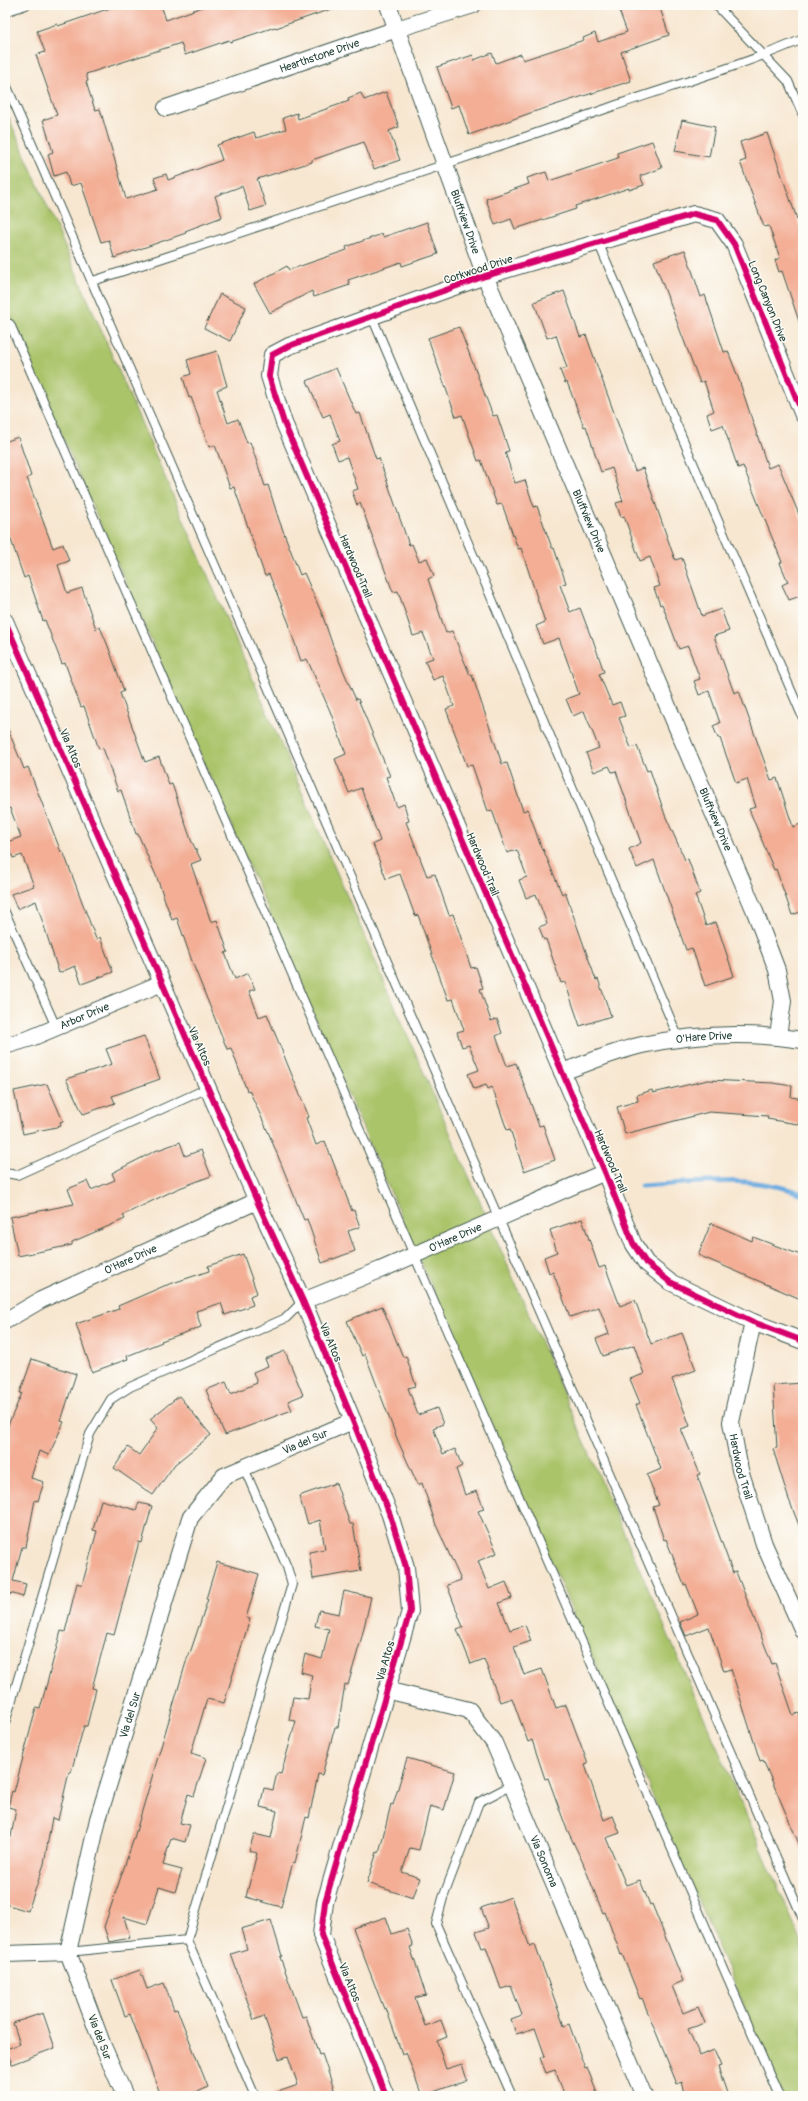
<svg xmlns="http://www.w3.org/2000/svg" width="808" height="2101" font-family="Pangolin,sans-serif">
  <style>
    .green { fill: #aac46a; stroke: #64804f }
    .lines { fill: none; stroke-linecap: round; stroke-linejoin: round }
    .stream { stroke: #6dace0; stroke-width: 5 }
    .building { fill: #f3ae95 }
    .lane-casing { stroke: #3f564c; stroke-width: 10 }
    .street-casing { stroke: #3f564c; stroke-width: 18 }
    .lane { stroke: #fff; stroke-width: 8 }
    .street { stroke: #fff; stroke-width: 16 }
    .cycleway-casing { stroke: #fdfcf7; stroke-width: 8 }
    .cycleway { stroke: #d6006c; stroke-width: 6 }
    .labels { text-anchor: middle; stroke-width: 3; stroke-linejoin: round; paint-order: stroke }
    .street-label { font-size: 11px; fill: #1f3d34; stroke: #fdfcf7 }
  </style>
  <rect width="100%" height="100%" fill="#fdfcf7"/>
  <filter id="ink" filterUnits="userSpaceOnUse"><feTurbulence type="fractalNoise" baseFrequency=".025" numOctaves="2"/><feDisplacementMap in="SourceGraphic" scale="8" xChannelSelector="R" yChannelSelector="G"/><feConvolveMatrix kernelMatrix="1 2 1 2 8 2 1 2 1" color-interpolation-filters="sRGB"/></filter>
  <filter id="wash" filterUnits="userSpaceOnUse"><feTurbulence type="fractalNoise" baseFrequency=".012" numOctaves="4" result="noise"/><feDisplacementMap in="SourceGraphic" scale="16" xChannelSelector="R" yChannelSelector="G"/><feGaussianBlur stdDeviation="0.9" result="paint"/><feColorMatrix in="noise" values="0 0 0 0 0 0 0 0 0 0 0 0 0 0 0 0 0 1.4 0 .05"/><feComposite in="paint" operator="in"/></filter>
  <g filter="url(#wash)">
    <rect width="100%" height="100%" fill="#f7e7d1"/>
    <path class="green" d="M5,109l798,1836v151h-20l-778,-1792z"/>
    <g class="lines">
      <path class="stream" d="M641,1186c53,-3 111,-12 162,8"/>
    </g>
    <g id="blocks">
      <path class="building" d="M119,5h42l5,15 42,-15h128l1,2 -61,21 -1,-1 -45,15 -1,-2 -44,15 -4,-12 -95,31 2,7 -2,1 9,28 5,-1 26,90 32,-10 -4,-11 12,-4 2,6 54,-20 -5,-15 37,-13 2,6 30,-9 -3,-11 14,-5 1,6 51,-18 -1,-3 13,-5 3,7 22,-8 13,35 -10,4 11,29 -26,9 -10,-27 -52,18v2l-55,17 9,27 -16,5 -8,-25 -27,10 7,21 -37,14 1,2 -72,25 -5,-18 -8,2 -20,-59 -11,3 -4,-14 -12,4 -6,-22 5,-2 -10,-32 14,-5 -21,-60 9,-3 -8,-21 20,-7 1,2z
        M617,5h42l10,30 -48,17 10,29 -98,31 -64,23 -10,-30 -8,3 -14,-41 36,-12 1,5 18,-7 4,10 25,-9 2,6 61,-20 -1,-2 12,-5 3,9 29,-10z
        M682,120l33,7 -6,30 -34,-6z
        M767,133l36,103v91h-2l-19,-56 -3,1 -4,-12 5,-2 -11,-32 -5,1 -24,-65 6,-2 -6,-18z
        M652,141l10,27 -22,8 4,9 -15,5v-2l-54,18 1,3 -61,20 -4,-10 -16,6 -9,-26 43,-15 -2,-6 19,-6 3,9 69,-23 -1,-5z
        M427,222l11,32 -36,12 -1,-4 -53,18 2,5 -36,12 -2,-6 -42,22 -16,-29 33,-18 2,4 58,-20 -1,-3 36,-13 1,3z
        M685,250l16,47 4,-2 19,57 4,-1 11,29 29,88 10,-4 25,60v71l-14,5 -7,-15 6,-3 -8,-19 2,-1 -39,-96 -5,2 -15,-43 -11,4 -5,-15 7,-3 -10,-30 -4,2 -46,-122z
        M564,291l16,46 6,-2 49,136 8,-3 32,92 7,-2 20,58 19,-7 8,22 -15,5 20,57 5,-2 32,89 6,-2 16,49 10,-4v88l-11,4 -16,-46 -2,1 -25,-61 7,-2 -9,-28 -11,4 -16,-45h-2l-5,-12 7,-3 -11,-32 -10,4 -5,-14 6,-2 -12,-33 -9,3 -17,-45 -2,1 -6,-17 6,-2 -10,-29 -10,4 -16,-45 -3,1 -5,-14 7,-2 -11,-33 -11,4 -15,-46 -2,1 -17,-45 -2,1 -5,-13 7,-2 -11,-33 -9,3 -13,-36z
        M220,294l26,13 -16,34 -26,-13z
        M459,327l34,89 4,-1 12,36 -4,1 10,31 10,-3 9,27 3,-1 15,42h2l12,35 -6,2 10,27 10,-4 11,29h1l12,35 -5,2 13,31 8,-3 5,14 -6,2 12,30 6,-2 10,25 3,-1 15,45 20,45 3,-1 12,34 -5,2 11,31 10,-4 18,54 -29,10 -13,-38 -6,2 -32,-90 -17,8 -8,-19 12,-6 -25,-72 -4,1 -3,-6 -15,6 -8,-19 13,-5 -15,-37 -11,5 -7,-17 13,-5 -20,-56 -16,6 -7,-18 9,-4 -24,-74 -3,1 -16,-45 -5,1 -16,-45 -3,1 -16,-46 -6,2 -28,-79z
        M217,351l10,35 -10,4 11,33 10,-4 9,24 3,-1 15,44 3,-1 11,35 21,55 4,-2 18,41 12,35 22,51 2,-1 32,77 -4,1 11,30 7,-3 5,17 -3,1 21,54 8,-2 14,41 4,-1 18,54 5,-1 7,21 -3,1 11,32 6,-2 5,14 -6,3 11,30 9,-3 23,63 4,-1 12,35 -31,11 -14,-42 -3,1 -15,-43 -4,2 -2,-4 -12,4 -6,-15 11,-4 -10,-25 -7,2 -5,-15 7,-2 -11,-31 -5,1 -30,-85 -3,1 -15,-42 -14,5 -13,-35 7,-3 -19,-53 -12,5 -14,-34 11,-5 -16,-43 -23,-52 -6,2 -12,-35h1l-21,-52 -4,2 -31,-89 -4,1 -15,-43 -6,2 -18,-50 -2,1 -6,-21 8,-3 -4,-14z
        M336,368l20,46 4,-1 16,46 3,-1 30,87 3,-1 7,17 8,-3 7,18 -6,3 18,54 6,-2 18,44h2l30,89 5,-1 16,48 5,-2 14,41 1,-1 19,45 3,-2 31,88 2,-1 13,37 -31,10 -15,-44 -4,1 -15,-44 -2,1 -5,-13 8,-3 -11,-30 -10,4 -7,-18 8,-3 -10,-27 -10,3 -15,-43 -4,1 -16,-46 -5,1 -21,-57 8,-3 -11,-30 -10,4 -8,-19 8,-3 -10,-25 -10,3 -15,-45 -5,1 -33,-89 -3,2 -5,-14 6,-2 -11,-32 -9,3 -6,-16 8,-3 -10,-27 -7,3 -16,-36z
        M18,437l13,39 -4,2 26,70 10,-4 6,17 -11,4 9,28 15,-5 14,41 4,-2 8,19 16,45 -4,2 25,69 14,-5 10,28 3,-1 19,56 10,20 -10,4 20,58 6,-2 11,32 -3,1 10,26 13,-6 7,16 -6,2 10,26 8,-3 42,103 -3,1 10,27 9,-4 27,70 2,-1 6,17 -12,4 7,20 -33,12 -15,-44 -3,1 -35,-86 -20,-44 -2,1 -16,-43 -4,1 -34,-85 -16,-46 -5,2 -15,-42 -19,-44h-2l-15,-44 -3,1 -15,-43 -4,1 -15,-43 -3,1 -16,-44 -3,1 -17,-44 -2,1 -15,-45 -4,2 -15,-44 -4,1v-93z
        M5,722l19,47 4,-2 33,85 2,-1 33,88 4,-2 13,35 -31,12 -7,-18 -16,7 -23,-72 -19,8 -6,-15 23,-8 -12,-31 -9,3 -6,-16 14,-5 -11,-29 -5,2z
        M144,1036l16,43 -48,17 3,7 -32,11 -17,-35 46,-15 -6,-15z
        M708,1080l65,3 19,3 -1,11 12,2v26l-36,-6 1,-3 -59,-4 -84,22 -8,-27 21,-6 -1,-6 15,-5 1,3z
        M47,1084l16,37 -3,1 1,4 -38,8 -9,-43z
        M180,1142l5,14 16,-6 10,26 -34,13 -54,26 2,4 -53,23v3l-54,11 -8,-39 64,-13 -6,-15 19,-8 4,9 24,-10 -3,-7 43,-22z
        M582,1219l17,49 6,-2 15,40 15,-6 16,44 31,-11 14,37 -24,9 18,47 -9,3 19,45 -3,1 36,98 3,-1 36,92 3,-1 18,52 6,-2 4,12v128l-40,-93 -3,1 -29,-92 -7,2 -15,-44 -23,9 -6,-14 18,-8 -12,-30 -2,1 -18,-46 -2,1 -11,-33 6,-2 -12,-30 14,-6 -25,-64 4,-2 -10,-24 14,-5 -10,-29 -31,11 -7,-17 13,-5 -10,-27 -29,10 -17,-45 -4,1 -5,-16 13,-5 -7,-22z
        M711,1223l41,18 1,-4 50,19v44l-105,-45z
        M243,1254l14,39 -7,3 3,9 -28,10 -4,-12 -25,8 5,16 -40,14 1,1 -35,14 1,3 -36,13 -16,-48 43,-15 -1,-3 46,-20 45,-15 -1,-5z
        M382,1306l21,51 3,-1 10,30 -8,2 10,27 19,-7 6,16 -10,4 10,26 12,-5 7,17 -6,3 9,26 12,-4 7,18 -6,2 19,42 -19,8 11,28 17,-7 6,16 -13,5 11,27 15,-5 6,16 -17,6 10,28 18,-6 14,39 10,-3 22,59 -3,1 19,55 9,-4 7,17 -14,5 12,28 8,19 14,-5 10,25 2,-1 31,77 -11,5 11,27 15,-6 7,16 -17,6 12,27 14,-6 7,16 -3,1 10,29h-42l-4,-14 -5,2 -35,-86 -2,1 -18,-45 -1,1 -16,-43 -2,1 -20,-50 -17,-36 -18,-49 -3,1 -13,-39 -4,2 -16,-44 -12,4 -16,-43 -13,5 -14,-35 6,-2 -16,-42 14,-5 -25,-55 -14,-42 -4,2 -20,-44 -33,-87 -3,2 -15,-35z
        M285,1351l18,44 -15,6 4,9 -67,25 -19,-45 20,-8 5,12 26,-11 -4,-11 15,-6 -3,-7z
        M32,1359l44,15 -15,47 3,1 -15,33 -10,-4 -8,27 13,4 -6,19 -3,-1 -9,47h-4l-9,34 13,3 -3,13 -13,-4v2l-5,-1v-162l17,-39h-2z
        M803,1383v150h-1l-14,-36 -15,-48 4,-1 -4,-63z
        M179,1396l32,39 -36,29 -22,31 -39,-27 14,-21 11,8 19,-27 -8,-9z
        M336,1483l14,41h3l8,47 -48,8 -4,-27 16,-3 -5,-29 -12,4 -9,-28z
        M101,1500l35,10 3,-7 13,3 -10,37 -3,-1 -25,93 -7,-2 -15,55 4,1 -9,37h-3l-13,46h-2l-11,48 -6,-2 -8,46 -16,47 -23,-7v-69l6,2 5,-28 -8,-2 4,-16 2,1 22,-84 4,1 21,-78 4,1 12,-49 5,2 15,-54 -4,-1z
        M217,1562l42,12 -13,44 4,1 -26,84 -17,-4 -16,54 15,5 -12,38 -6,-2 -8,29 10,2 -5,17 -14,-4 -8,27 19,5 -7,22 -16,-5 -12,37 -23,-7 6,21 -21,4 -5,-15 30,-89 55,-186 1,1 18,-54h-2z
        M344,1591l27,6 -9,39 -14,49 -3,-1 -7,43h-3l-13,48 -4,-1 -9,44 -3,-1 -11,46 -2,-1 -12,45 -35,-10 11,-44 -8,-2 5,-17 17,4 6,-27 -17,-4 4,-19 9,2 4,-17 4,1 15,-53 -7,-1 4,-23 15,2 4,-24 -11,-3 4,-18 17,5 7,-30 -14,-3 4,-16 20,4z
        M407,1758l48,14 -11,38 -14,-4 -11,44 -9,-2 -8,24 18,6 -7,20 -46,-15 10,-31 2,1 12,-49 2,1z
        M511,1897l19,50 5,-2 29,81 5,-2 16,44 2,-1 11,29h-33l-10,-26 -9,3 -6,-15 5,-2 -10,-28 -19,6 -5,-15 11,-4 -11,-29 -10,3 -15,-42 -4,1 -6,-16 13,-4 -8,-20z
        M386,1917l6,17 15,-5 6,17 -3,1 16,48 -11,3 10,28 16,-6 6,17 -10,4 9,28 16,-5 5,16 -45,16 -16,-44 -4,2 -16,-46 -2,1 -31,-81z
        M271,1920l11,36 -2,1 22,60 4,-1 13,39 3,-1 12,35 -21,7h-41v-2l26,-9 -10,-29 -9,3 -15,-43 -10,4 -23,-66 16,-5 -6,-20z
        M140,1970l7,19 17,-6 10,27 3,-1 31,78 -21,9h-26l-31,-82 -5,2 -13,-36z
        M43,2013l12,35 -43,16 -6,-15 14,-5 -7,-21z"/>
    </g>
  </g>
  <g filter="url(#ink)">
    <use href="#blocks" fill-opacity="0" stroke="#3f564c" stroke-width="1"/>
    <g class="lines">
      <defs>
        <path id="lane" d="M716,5l72,76 15,34
          M5,12l21,-7
          M5,82l798,1837
          M598,242l205,476
          M93,281c173,-57 346,-113 518,-174 64,-22 130,-41 192,-68
          M372,317l307,722
          M5,323l5,1 769,1772
          M5,912l51,115
          M5,1173l12,2 191,-87
          M244,1468l43,99 5,17 -105,356 68,156
          M5,1723l85,-289 21,-35 19,-12 156,-69 17,-17
          M512,1785l-33,17 -36,96 -7,26 76,172
          M68,1952l119,-12"/>
        <g id="street">
          <path id="s1" d="M388,5l97,271 269,633 23,61 6,31 -5,35"/>
          <path id="s2" d="M166,108l231,-79 76,-24"/>
          <path d="M803,415l-69,-171 -17,-24 -23,-6 -209,62 -196,70 -17,9 -3,21 15,47 321,749 28,71 13,20 24,19 83,40 50,19"/>
          <path d="M5,621l252,580 46,100 50,120 37,94 16,52 4,44 -85,291 -4,33 65,161"/>
          <path id="s3" d="M5,1046l26,-8 131,-55"/>
          <path id="s4" d="M562,1072c26,-9 53,-21 80,-27 52,-11 109,-13 161,-5"/>
          <path id="s5" d="M303,1301l77,-31 225,-98"/>
          <path id="s6" d="M5,1321l36,-21 216,-99"/>
          <path id="s7" d="M753,1322l-22,100 9,48 24,74 39,87"/>
          <path id="s8" d="M386,1690l83,20 25,33 150,353"/>
          <path d="M5,1954l63,-2"/>
          <path id="s9" d="M125,2096l-22,-50 -35,-94 30,-133 92,-301 34,-42 129,-55"/>
        </g>
      </defs>
      <use href="#lane" class="lane-casing"/>
      <use href="#street" class="street-casing"/>
      <use href="#lane" class="lane"/>
      <use href="#street" class="street"/>
      <defs>
        <path id="cycleway" d="M803,415l-69,-171 -17,-24 -23,-6 -209,62 -196,70 -17,9 -3,21 15,47 321,749 28,71 13,20 24,19 83,40 50,19
          M5,621l252,580 46,100 50,120 37,94 16,52 4,44 -85,291 -4,33 65,161"/>
      </defs>
      <use href="#cycleway" class="cycleway-casing"/>
      <use href="#cycleway" class="cycleway"/>
    </g>
  </g>
  <g class="labels">
    <g class="street-label">
      <text dy="4" stroke="none"><textPath href="#s2" startOffset="162">Hearthstone Drive</textPath></text>
      <text dy="4" stroke="none"><textPath href="#s1" startOffset="230">Bluffview Drive</textPath></text>
      <text transform="translate(478 269) rotate(-18)" y="4">Corkwood Drive</text>
      <text transform="translate(768 301) rotate(68)" y="4">Long Canyon Drive</text>
      <text dy="4" stroke="none"><textPath href="#s1" startOffset="554">Bluffview Drive</textPath></text>
      <text transform="translate(356 566) rotate(67)" y="4">Hardwood Trail</text>
      <text transform="translate(71 748) rotate(67)" y="4">Via Altos</text>
      <text dy="4" stroke="none"><textPath href="#s1" startOffset="878">Bluffview Drive</textPath></text>
      <text transform="translate(483 864) rotate(67)" y="4">Hardwood Trail</text>
      <text dy="4" stroke="none"><textPath href="#s3" startOffset="85">Arbor Drive</textPath></text>
      <text dy="4" stroke="none"><textPath href="#s4" startOffset="147">O'Hare Drive</textPath></text>
      <text transform="translate(200 1046) rotate(66)" y="4">Via Altos</text>
      <text transform="translate(611 1161) rotate(67)" y="4">Hardwood Trail</text>
      <text dy="4" stroke="none"><textPath href="#s5" startOffset="165">O'Hare Drive</textPath></text>
      <text dy="4" stroke="none"><textPath href="#s6" startOffset="140">O'Hare Drive</textPath></text>
      <text transform="translate(331 1342) rotate(67)" y="4">Via Altos</text>
      <text dy="4" stroke="none"><textPath href="#s9" startOffset="748">Via del Sur</textPath></text>
      <text dy="4" stroke="none"><textPath href="#s7" startOffset="148">Hardwood Trail</textPath></text>
      <text transform="translate(385 1661) rotate(-74)" y="4">Via Altos</text>
      <text dy="4" stroke="none"><textPath href="#s9" startOffset="400">Via del Sur</textPath></text>
      <text dy="4" stroke="none"><textPath href="#s8" startOffset="255">Via Sonoma</textPath></text>
      <text transform="translate(350 1982) rotate(68)" y="4">Via Altos</text>
      <text transform="translate(100 2037) rotate(69)" y="4">Via del Sur</text>
    </g>
  </g>
  <rect width="808" height="2101" fill="none" stroke="#fdfcf7" stroke-width="20"/>
</svg>
